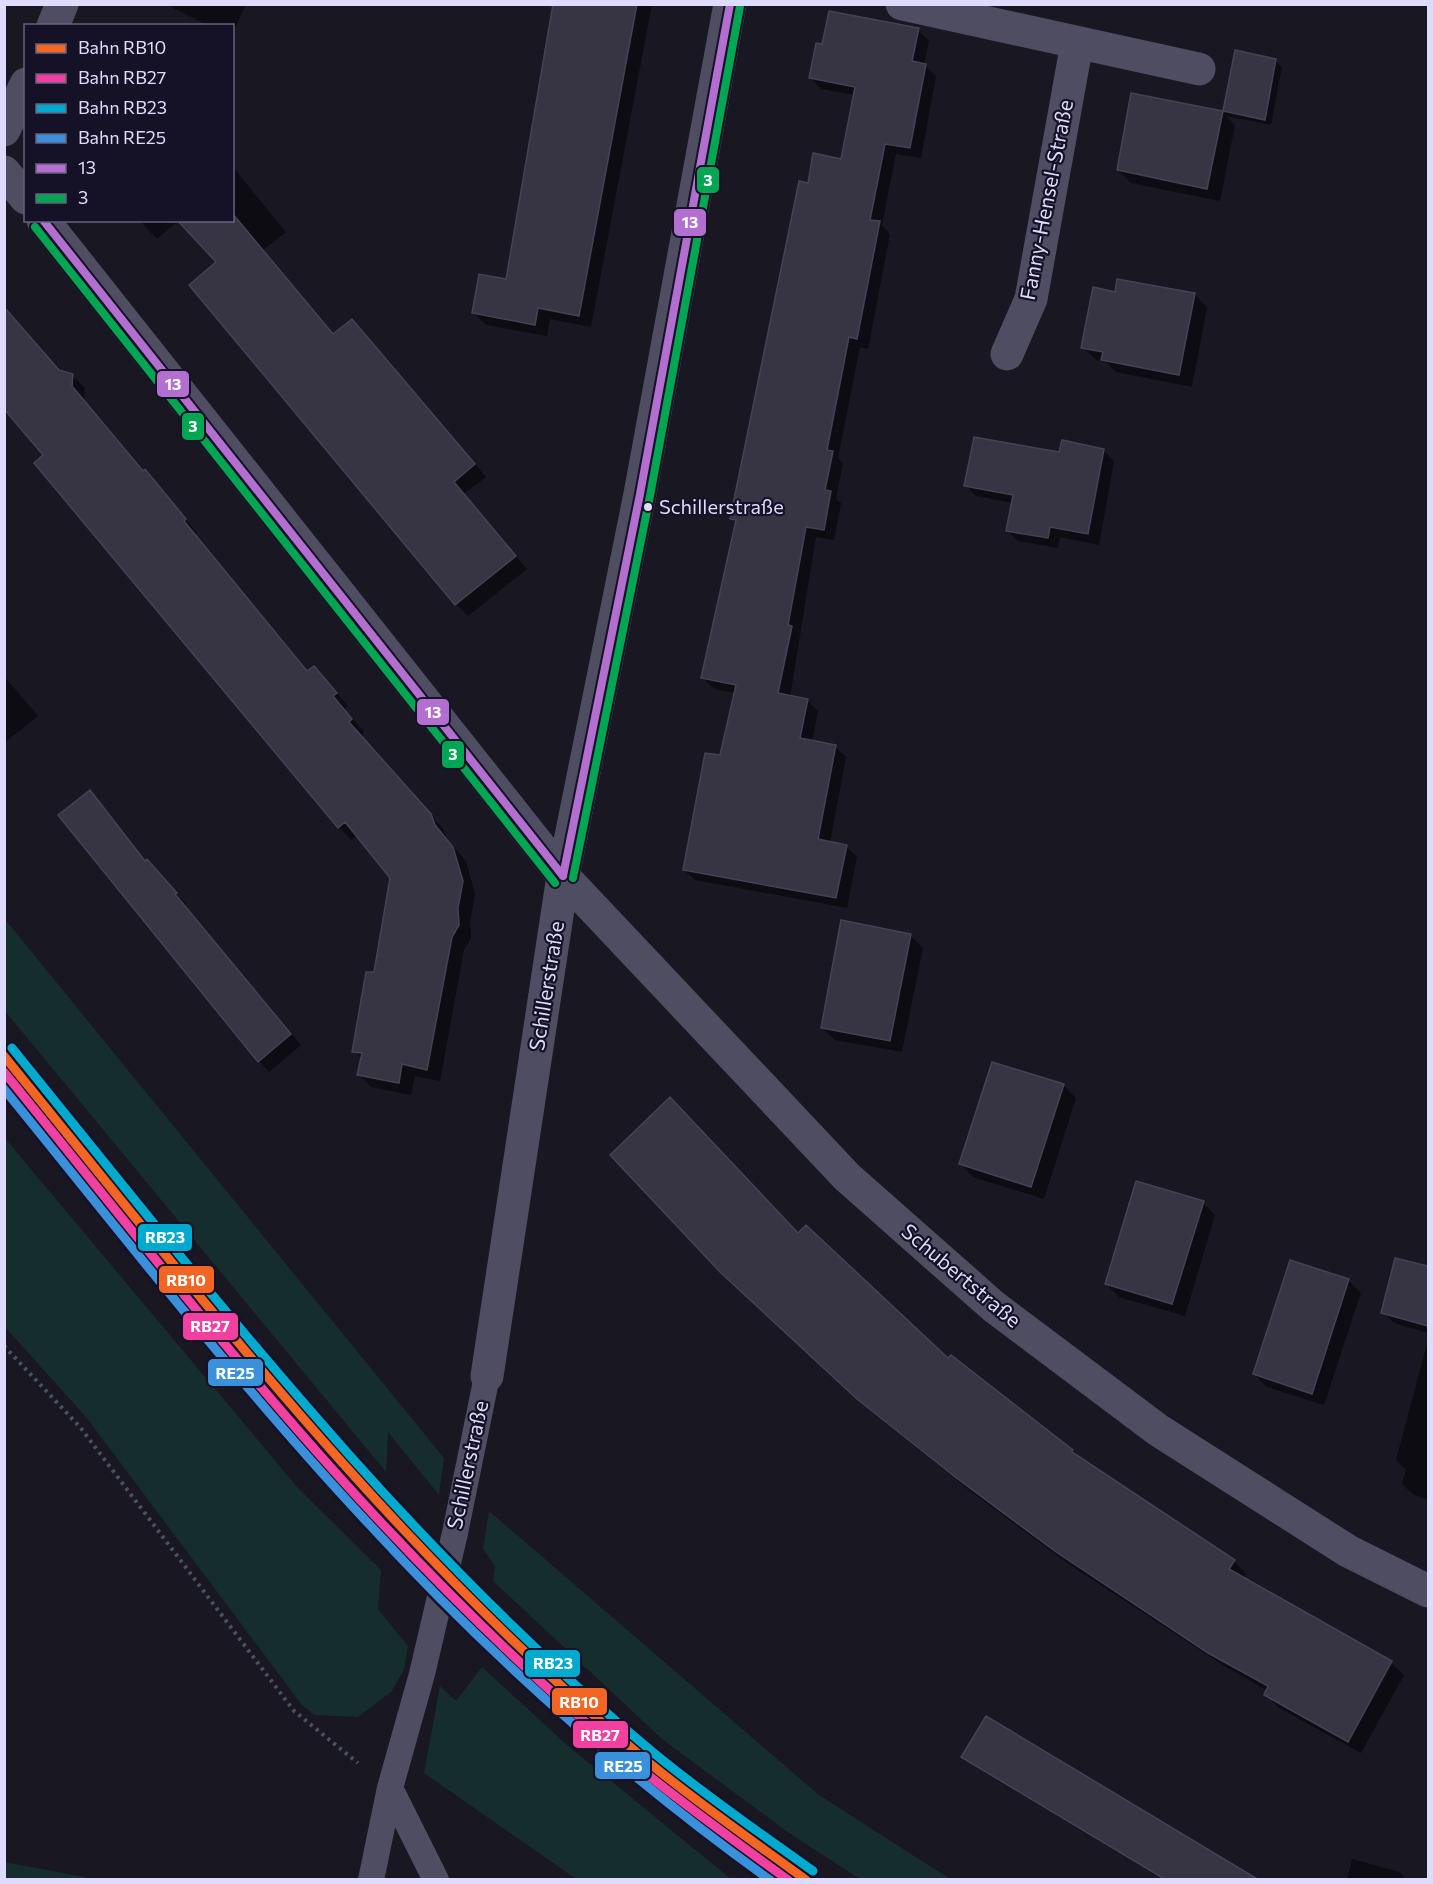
<svg xmlns="http://www.w3.org/2000/svg" width="1433" height="1884" font-family="Commissioner,sans-serif">
  <style>
    .green { fill: #152d2d }
    .shadow { fill: #0007 }
    .building { fill: #373544; stroke: #454255; stroke-width: 1.5 }
    .lines { fill: none; stroke-linecap: round; stroke-linejoin: round }
    .path { stroke: #48535f; stroke-width: 4; stroke-dasharray: 3 4.5; stroke-linecap: butt }
    .service { stroke: #4e4d62; stroke-width: 26 }
    .minor { stroke: #4e4d62; stroke-width: 33 }
    .bus-1-casing { stroke: #151227; stroke-width: 12 }
    .bus-2-casing { stroke: #151227; stroke-width: 12 }
    .bus-1 { stroke: #b36fd0; stroke-width: 8 }
    .bus-2 { stroke: #00a651; stroke-width: 8 }
    .rail-1-casing { stroke: #151227; stroke-width: 14 }
    .rail-2-casing { stroke: #151227; stroke-width: 14 }
    .rail-3-casing { stroke: #151227; stroke-width: 14 }
    .rail-4-casing { stroke: #151227; stroke-width: 14 }
    .rail-1 { stroke: #f26522; stroke-width: 9 }
    .rail-2 { stroke: #f240a1; stroke-width: 9 }
    .rail-3 { stroke: #00a9ce; stroke-width: 9 }
    .rail-4 { stroke: #3a90db; stroke-width: 9 }
    .bus-dot { fill: #dedbfc; stroke: #151227; stroke-width: 2 }
    .labels { text-anchor: middle; stroke-width: 4.5; stroke-linejoin: round; paint-order: stroke }
    .bus-label { font-size: 20px; fill: #dedbfc; stroke: #151227; text-anchor: start }
    .street-label { font-size: 21px; fill: #dedbfc; stroke: #151227 }
    .line-badge { stroke: #151227; stroke-width: 2 }
    .badge-label { font-size: 16px; text-anchor: middle; font-weight: bold; fill: #fff }
  </style>
  <rect width="100%" height="100%" fill="#181722"/>
  <path class="green" d="M4,918l440,540 -5,37 -51,-63 -2,40 -381,-461z
    M4,1137l294,351 83,82 -3,39 30,37 -4,24 -13,22 -33,25 -44,-2 -12,-10 -216,-288 -81,-90z
    M489,1511l330,284 131,84h-90l-71,-46 -127,-94 -169,-158 2,-15 -12,-17z
    M482,1667l85,78 164,134h-155l-152,-106 16,-87 16,15z
    M4,1862h1l90,17h-90z"/>
  <path class="shadow" d="M165,4h81l-14,31v-9h-22z
    M555,4h97l-61,323 -41,-8 -3,17 -61,-11 -12,-12 34,-32z
    M918,30l11,11 -5,24 12,11 -15,82 -25,-4 -14,71 8,9 -22,115 -8,-2 -22,111 5,5 -7,36 5,4 -7,37 -18,-3 -26,160 17,3 11,11 -6,31 23,4 11,11 -16,86 16,3 11,11 -10,51 -152,-28 -11,-10 37,-113 14,-64 -21,-4 -11,-11 33,-155 -4,-5 77,-334 33,-23 13,-66 -34,-6 -10,-11 12,-32z
    M1236,52l39,9 7,6 -11,58 -45,-9 9,9 -15,76 -89,-18 -13,-13 14,-75 93,18z
    M232,166l54,66 -23,18 71,85 29,-3 123,145 -22,17 63,75 -59,47 -12,-12 -237,-342 13,-42z
    M139,220h40l-22,19z
    M1116,293l78,1 13,13 -15,80 -76,-15 -10,-10 -10,-2 -13,-13z
    M4,309l56,63 12,3 13,13 -1,12 60,72 14,12 39,49 -2,1 113,138 6,-4 34,38 -4,3 20,23 -3,3 82,94 5,11 18,21 9,33 -5,28 1,16 -7,12 -24,131 -25,-5 -4,19 -40,-8 -12,-13 3,-15 -8,-8 22,-77 15,-96 -34,-43 -6,5 -12,-13 -294,-372 -36,-43 -5,4z
    M1103,450l11,11 -15,84 -39,-8 -2,11 -40,-7 -11,-11 6,-27 -37,-7 -11,-11 95,-31z
    M4,676l34,40 -34,27z
    M100,803l46,59 40,42 -1,1 116,140 -32,27 -209,-256z
    M910,935l13,13 -21,104 -67,-12 -13,-12z
    M993,1063l71,23 12,12 -32,101 -71,-22 -12,-13z
    M1203,1203l12,12 -30,101 -66,-19 -13,-13z
    M798,1234l151,126 133,100 152,101 12,13 -3,5 148,84 13,12 -43,78 -82,-45 -13,-13 2,-4 -45,-26 -153,-100 -101,-75 -97,-78 -136,-126z
    M1397,1260l31,8v65l-34,-10 -11,-11z
    M1291,1262l58,19 12,12 -37,112 -57,-18 -13,-13z
    M1428,1340v160l-14,-5 -12,-11 4,-14 -10,-10z
    M963,1757l293,123h-92z
    M1352,1859l48,13 6,8h-59z"/>
  <path class="building" d="M553,4h84l-58,312 -41,-8 -3,17 -63,-12 7,-39 27,5z
    M829,11l90,17 -7,33 14,3 -16,84 -25,-4 -15,76 10,1 -23,118 -8,-2 -22,113 6,1 -8,39 6,1 -7,39 -18,-3 -18,98 4,1 -14,67 30,6 -8,39 36,7 -18,94 29,6 -11,53 -153,-28 22,-117 15,2 16,-70 -35,-7 35,-158 -6,-1 69,-338 9,2 5,-30 28,6 14,-72 -46,-9 7,-35 6,1z
    M1235,50l41,9 -11,61 -42,-9z
    M1131,93l92,18 -16,78 -90,-19z
    M232,213l101,121 19,-15 123,145 -21,18 62,74 -61,49 -266,-320 27,-23 -39,-42h55z
    M1117,279l78,14 -16,82 -78,-15 2,-8 -22,-4 12,-61 22,5z
    M4,307l55,63 14,4 -1,12 71,85 2,-2 41,50 -2,2 123,150 7,-5 23,27 -4,3 19,23 -3,3 82,92 4,11 18,22 10,34 -5,27 1,17 -7,12 -25,133 -25,-6 -3,19 -42,-8 5,-22 -10,-1 14,-80h8l16,-94 -45,-56 -7,6 -304,-365 9,-8 -39,-46z
    M974,437l85,15 3,-12 42,9 -16,85 -38,-7 -2,11 -42,-7 7,-36 -49,-9z
    M90,790l55,71 2,-2 30,34 -2,1 116,140 -33,28 -200,-247z
    M841,920l70,14 -21,107 -69,-13z
    M992,1062l72,22 -33,103 -72,-23z
    M670,1097l128,136 8,-8 142,133 3,-3 122,95 -1,2 163,108 -6,9 163,92 -44,81 -84,-47 4,-9 -60,-33 -152,-101 -101,-75 -98,-78 -136,-126 -111,-118z
    M1136,1181l68,20 -32,103 -67,-20z
    M1395,1258l33,8v60l-47,-13z
    M1290,1260l59,19 -37,115 -59,-20z
    M986,1716l273,164h-93l-205,-123z"/>
  <g class="lines">
    <path class="path" d="M4,1346l76,81 214,284 64,52"/>
    <path class="service" d="M390,1788l46,92
      M371,1880l19,-92 32,-114 33,-141 32,-157"/>
    <path class="minor" d="M902,4l297,65
      M53,26l9,-22
      M4,130l22,-46
      M4,172l22,26
      M43,220l520,656 284,301 146,129 165,124 190,121 80,40
      M1007,354l24,-55 46,-256
      M487,1376l76,-500 77,-382 90,-490"/>
    <defs>
      <path id="bus-1" d="M43,220l520,656
        M563,876l77,-382 90,-490"/>
      <path id="bus-2" d="M35,227l520,656
        M573,878l77,-382 90,-490"/>
    </defs>
    <use href="#bus-1" class="bus-1-casing"/>
    <use href="#bus-2" class="bus-2-casing"/>
    <use href="#bus-1" class="bus-1"/>
    <use href="#bus-2" class="bus-2"/>
    <defs>
      <path id="rail-1" d="M4,1056c201,247 397,501 644,706 51,42 105,79 158,118"/>
      <path id="rail-2" d="M4,1072c122,150 240,303 372,445 83,89 172,176 267,254 47,38 96,73 145,109"/>
      <path id="rail-3" d="M12,1048c201,248 396,502 643,706 51,42 105,79 158,117"/>
      <path id="rail-4" d="M4,1089c119,146 235,296 364,434 122,133 256,252 402,357"/>
    </defs>
    <use href="#rail-1" class="rail-1-casing"/>
    <use href="#rail-2" class="rail-2-casing"/>
    <use href="#rail-3" class="rail-3-casing"/>
    <use href="#rail-4" class="rail-4-casing"/>
    <use href="#rail-1" class="rail-1"/>
    <use href="#rail-2" class="rail-2"/>
    <use href="#rail-3" class="rail-3"/>
    <use href="#rail-4" class="rail-4"/>
  </g>
  <circle class="bus-dot" cx="648" cy="507" r="5"/>
  <g class="labels">
    <g class="bus-label">
      <text x="659" y="514">Schillerstraße</text>
    </g>
    <g class="street-label">
      <text transform="translate(1047 200) rotate(-79)" y="7">Fanny-Hensel-Straße</text>
      <text transform="translate(547 986) rotate(-81)" y="7">Schillerstraße</text>
      <text transform="translate(961 1276) rotate(40)" y="7">Schubertstraße</text>
      <text transform="translate(468 1465) rotate(-78)" y="7">Schillerstraße</text>
    </g>
  </g>
  <g class="line-badge">
    <rect x="696" y="166" width="24" height="28" rx="6" fill="#00a651"/>
    <rect x="673" y="208" width="34" height="29" rx="6" fill="#b36fd0"/>
    <rect x="156" y="370" width="34" height="28" rx="6" fill="#b36fd0"/>
    <rect x="181" y="412" width="24" height="29" rx="6" fill="#00a651"/>
    <rect x="416" y="698" width="34" height="28" rx="6" fill="#b36fd0"/>
    <rect x="441" y="740" width="24" height="29" rx="6" fill="#00a651"/>
    <rect x="137" y="1223" width="56" height="29" rx="6" fill="#00a9ce"/>
    <rect x="158" y="1265" width="57" height="29" rx="6" fill="#f26522"/>
    <rect x="182" y="1312" width="57" height="29" rx="6" fill="#f240a1"/>
    <rect x="207" y="1358" width="57" height="29" rx="6" fill="#3a90db"/>
    <rect x="524" y="1649" width="57" height="29" rx="6" fill="#00a9ce"/>
    <rect x="551" y="1687" width="57" height="29" rx="6" fill="#f26522"/>
    <rect x="572" y="1720" width="57" height="29" rx="6" fill="#f240a1"/>
    <rect x="594" y="1751" width="57" height="29" rx="6" fill="#3a90db"/>
  </g>
  <g class="badge-label">
    <text x="708" y="186">3</text>
    <text x="690" y="228">13</text>
    <text x="173" y="390">13</text>
    <text x="193" y="432">3</text>
    <text x="433" y="718">13</text>
    <text x="453" y="760">3</text>
    <text x="165" y="1243">RB23</text>
    <text x="186" y="1286">RB10</text>
    <text x="210" y="1332">RB27</text>
    <text x="235" y="1379">RE25</text>
    <text x="553" y="1669">RB23</text>
    <text x="579" y="1708">RB10</text>
    <text x="600" y="1741">RB27</text>
    <text x="623" y="1772">RE25</text>
  </g>
  <rect width="1433" height="1884" fill="none" stroke="#dedbfc" stroke-width="12"/>
  <rect x="24" y="24" width="210" height="198" fill="#151227" stroke="#65627c" stroke-width="1.5"/>
  <rect x="36" y="44" width="30" height="9" fill="#f26522" stroke="#65627c" stroke-width="1.5"/>
  <text x="78" y="54" font-size="18" fill="#dedbfc">Bahn RB10</text>
  <rect x="36" y="74" width="30" height="9" fill="#f240a1" stroke="#65627c" stroke-width="1.5"/>
  <text x="78" y="84" font-size="18" fill="#dedbfc">Bahn RB27</text>
  <rect x="36" y="104" width="30" height="9" fill="#00a9ce" stroke="#65627c" stroke-width="1.5"/>
  <text x="78" y="114" font-size="18" fill="#dedbfc">Bahn RB23</text>
  <rect x="36" y="134" width="30" height="9" fill="#3a90db" stroke="#65627c" stroke-width="1.5"/>
  <text x="78" y="144" font-size="18" fill="#dedbfc">Bahn RE25</text>
  <rect x="36" y="164" width="30" height="9" fill="#b36fd0" stroke="#65627c" stroke-width="1.5"/>
  <text x="78" y="174" font-size="18" fill="#dedbfc">13</text>
  <rect x="36" y="194" width="30" height="9" fill="#00a651" stroke="#65627c" stroke-width="1.5"/>
  <text x="78" y="204" font-size="18" fill="#dedbfc">3</text>
</svg>
